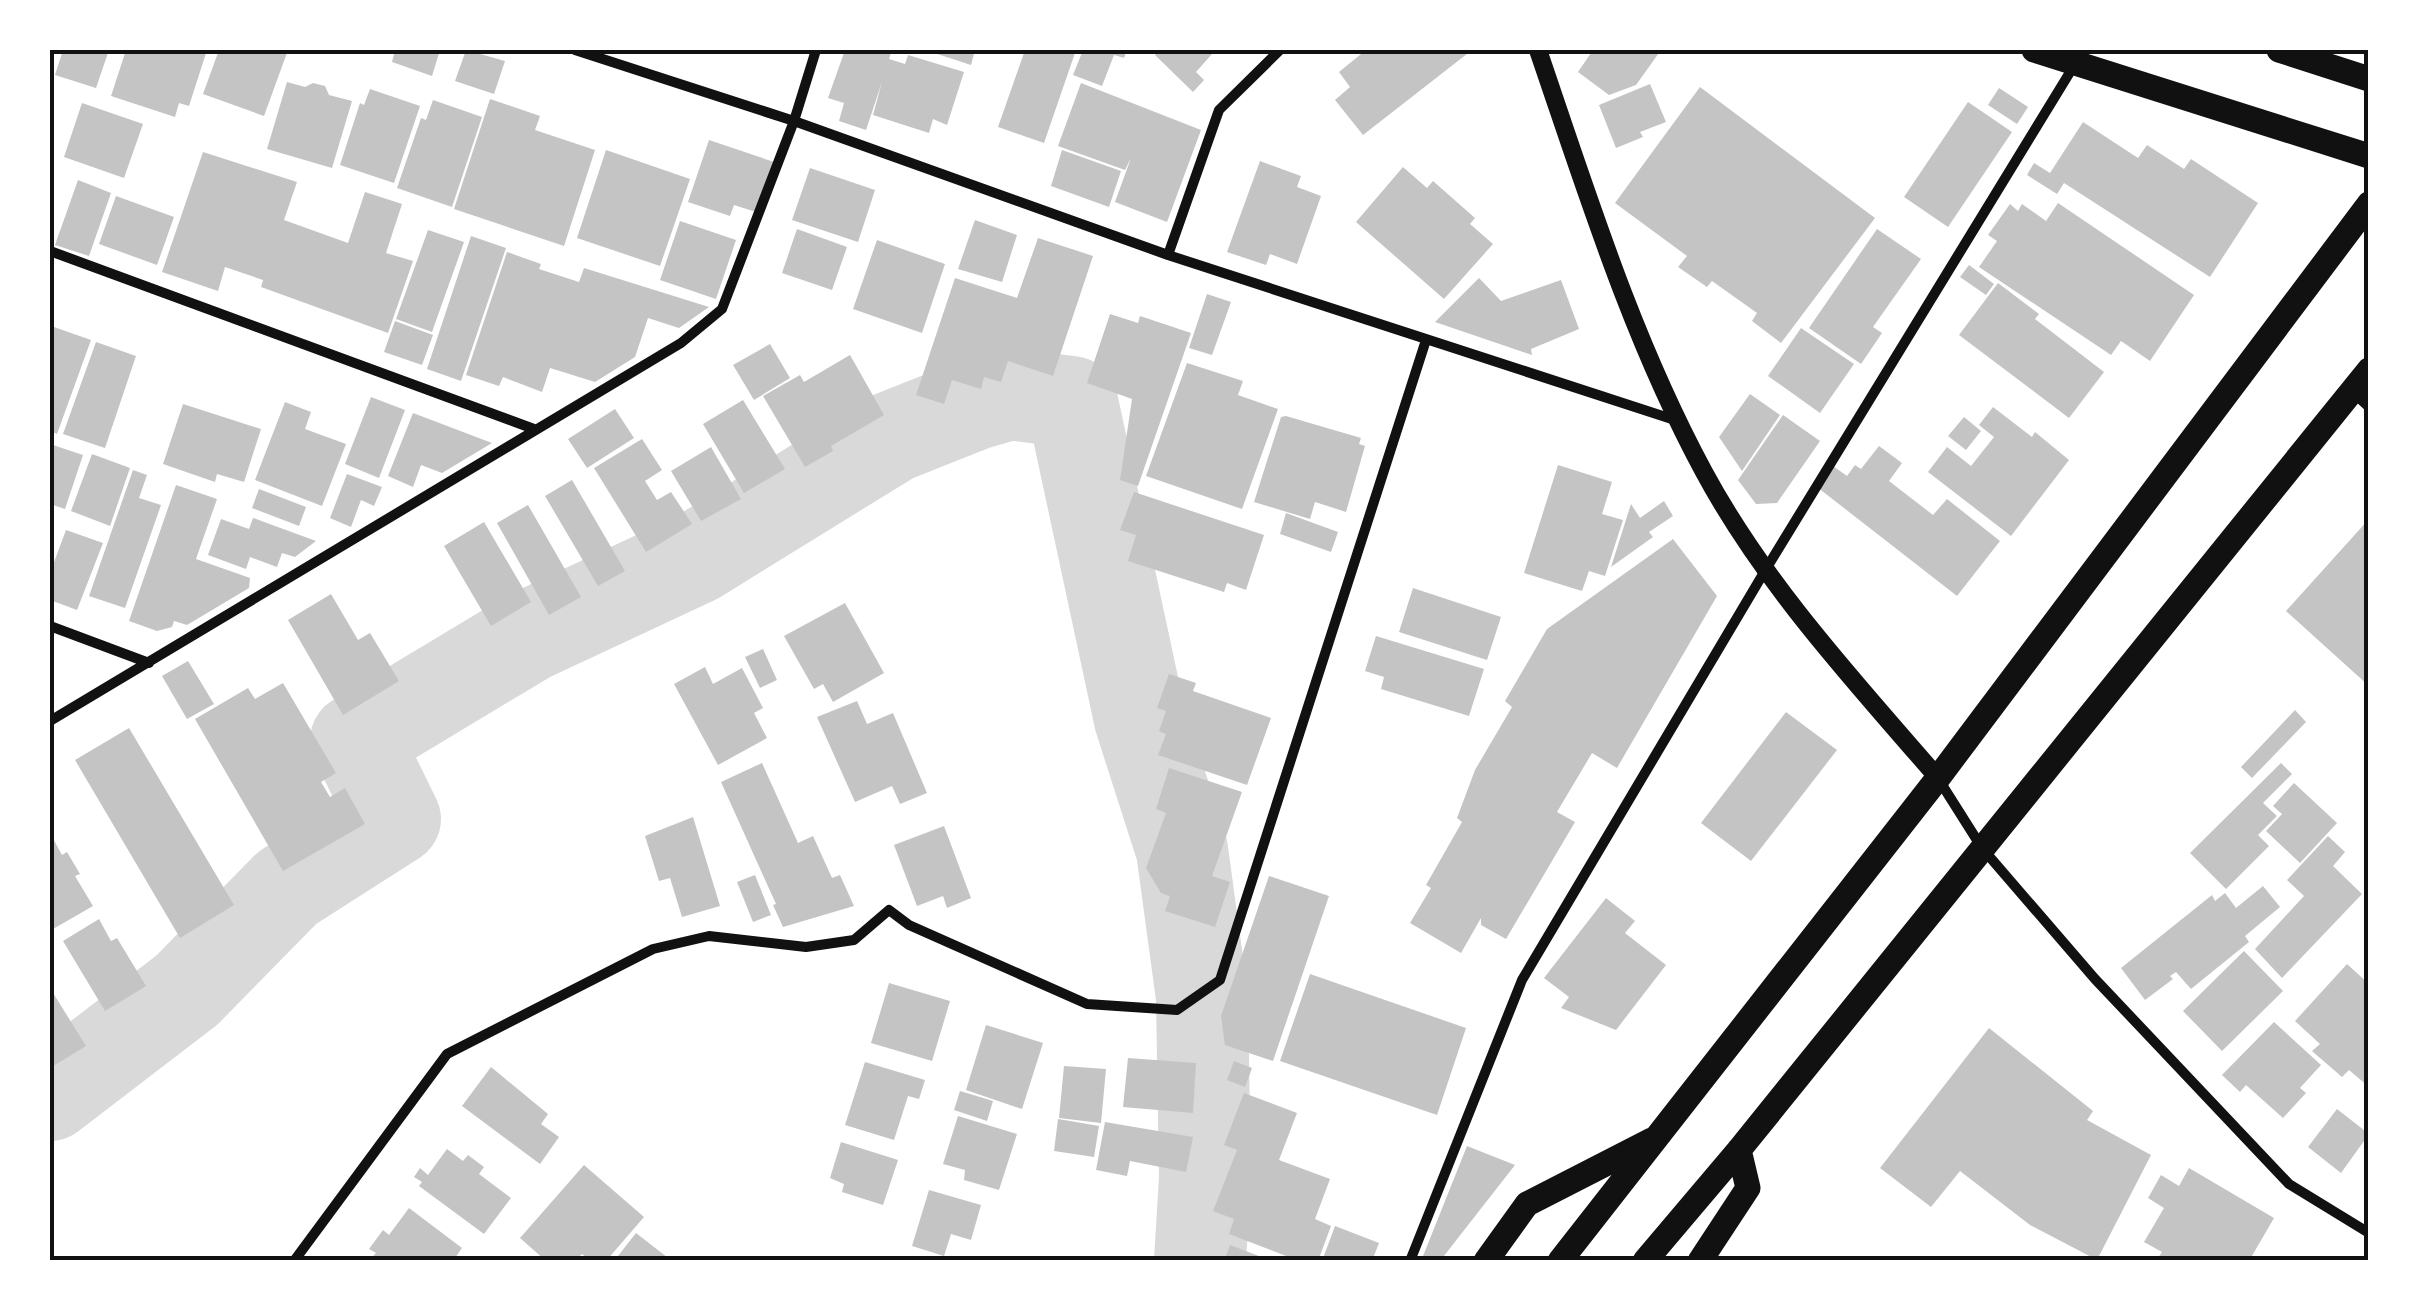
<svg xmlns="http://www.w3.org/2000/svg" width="2419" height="1311" font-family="'Open Sans',sans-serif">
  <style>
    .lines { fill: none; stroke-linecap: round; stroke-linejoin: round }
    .river { stroke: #d9d9d9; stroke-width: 92 }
    .building { fill: #c4c4c4 }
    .minor { stroke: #111; stroke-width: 10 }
    .tertiary { stroke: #111; stroke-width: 18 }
    .primary { stroke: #111; stroke-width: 25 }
    .neatline { fill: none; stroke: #111; stroke-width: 4 }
  </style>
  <rect width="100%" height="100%" fill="#fff"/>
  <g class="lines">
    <path class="river" d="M50,1095l137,-105 100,-102 108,-69 -39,-79 173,-104 167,-78 196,-121 83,-33 35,-10 62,8 68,317 42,131 20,147 3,181 -5,83"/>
  </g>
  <path class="building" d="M63,50h46l-13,38 -41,-13z
    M126,50h81l-18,56 -10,-3 -4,14 -64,-21z
    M219,50h69l-24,66 -61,-22z
    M395,50h45l-8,26 -40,-14z
    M466,50l39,11 -11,33 -39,-13z
    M845,50h47l-3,9 16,5 3,-9 56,17 -17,53 -14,-6 -4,14 -56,-18 9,-33 -16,48 -27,-9 5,-18 -16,-5z
    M925,50h50l-4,15z
    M1025,50h51l-32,93 -46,-16z
    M1083,50h44l-3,8 -10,-3 -12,31 -29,-11z
    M1160,50h13l4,4 4,-4h27l4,4 -16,18 8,8 -11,12 -38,-37z
    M1366,50h106l-109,85 -28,-35 15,-13 -11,-15z
    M1593,50h68l-25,35 -27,10 -31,-23z
    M287,82l18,5 8,-4 12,3 4,9 23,6 -20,67 -65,-19z
    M1081,83l120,47 -34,92 -52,-20 16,-44 -6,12 -67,-24z
    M1650,84l16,38 -26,10 3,5 -27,11 -17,-43z
    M1700,87l175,131 -94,125 -29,-22 5,-8 -45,-32 -5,6 -29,-20 9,-11 -72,-53z
    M1999,88l29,19 -11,17 -29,-19z
    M370,89l50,17 -26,77 -54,-18 20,-62 4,2z
    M490,99l50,17 -5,14 60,20 -31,96 -110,-37z
    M433,100l49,17 -30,90 -55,-19 24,-70 5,2z
    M1968,102l44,30 -64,95 -44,-30z
    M82,103l61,21 -19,54 -60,-21z
    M2083,122l55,36 9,-13 37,24 7,-10 67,44 -48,74 -146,-94 -7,11 -30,-19 7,-12 16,10z
    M709,140l65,22 -18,50 -22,-7 -4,11 -42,-14z
    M606,150l84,29 -30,87 -83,-28z
    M1062,150l59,21 -12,36 -58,-21z
    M203,152l94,30 -13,38 64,23 17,-51 37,12 -16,49 27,8 -25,72 -127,-46 2,-7 -38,-13 -7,24 -56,-19z
    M1260,161l41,15 -4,11 24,9 -24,68 -27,-10 -4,11 -39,-13z
    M1403,167l24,21 6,-7 42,37 -5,6 23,20 -49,55 -88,-77z
    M810,168l65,22 -17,52 -66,-22z
    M78,180l33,13 -22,63 -34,-11z
    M116,196l58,21 -17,48 -58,-21z
    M2058,203l136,92 -44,66 -29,-20 -10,14 -132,-88 18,-26 -9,-6 22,-31 8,7 4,-7 24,17z
    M975,220l42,15 -15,47 -44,-13z
    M680,221l56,19 -20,59 -56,-19z
    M797,229l50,18 -15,43 -50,-17z
    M1877,229l44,30 -48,68 9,6 -21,31 -52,-36z
    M428,230l36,12 -32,90 -36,-13z
    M471,236l35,12 -45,133 -34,-12z
    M1038,238l55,18 -40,120 -45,-15 -7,21 -17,-5 -3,12 -29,-9 -8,24 -28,-9 39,-117 62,20z
    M877,240l68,24 -23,69 -69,-24z
    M507,252l34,12 -2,5 40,13 5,-14 125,39 -30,21 -31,-10 -13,39 -40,25 -45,-14 -8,24 -39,-15 -4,9 -33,-11z
    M1969,265l25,19 -8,11 -26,-18z
    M1479,278l22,23 60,-21 18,49 -48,20 1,6 -97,-33z
    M1998,283l41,31 -4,5 69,53 -35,46 -110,-83z
    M1207,294l24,8 -19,53 -23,-7z
    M1110,314l28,9 2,-7 51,17 -53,153 -18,-6 12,-81 -45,-16z
    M395,321l38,14 -11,30 -38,-13z
    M54,327l37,13 -34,94 -7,-3v-92z
    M1801,328l53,36 -34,49 -52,-37z
    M96,342l40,14 -31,92 -42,-14z
    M770,344l20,34 -36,22 -21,-35z
    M850,355l34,60 -53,31 2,5 -28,16 -42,-71 37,-21 4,7z
    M1187,363l56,18 -5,14 40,14 -36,100 -96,-33z
    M1750,394l30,21 -38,56 -23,-34z
    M371,397l34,13 -26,68 -34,-14z
    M743,400l42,69 -41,24 -41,-69z
    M285,402l26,10 -6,17 41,15 -24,62 -67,-26z
    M183,404l78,25 -17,53 -27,-8 -2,8 -52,-18z
    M1993,407l39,30 3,-5 34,28 -58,76 -83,-64 19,-25 24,19 23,-29 -15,-12z
    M615,409l19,29 -47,30 -19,-29z
    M413,413l79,30 -50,30 -21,-8 -8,22 -25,-11z
    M1783,415l37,26 -43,62 -21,1 -18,-24z
    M1286,416l75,22 -2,6 6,2 -19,66 -31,-10 -5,17 -56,-17 27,-85z
    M1964,417l17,14 -15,19 -18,-14z
    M642,439l20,31 -17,11 12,19 14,-8 21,32 -46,28 -52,-84z
    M50,444l33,11 -18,54 -15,-5z
    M1879,446l23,17 -13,18 44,34 14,-16 53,42 -43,55 -140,-109 16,-21 14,10 8,-11 6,4z
    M711,447l30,52 -40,22 -30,-50z
    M92,454l38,14 -20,58 -39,-15z
    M1558,465l54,17 -10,32 21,6 -18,56 -16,-5 -7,20 -58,-18z
    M133,470l14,5 -8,23 22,7 -36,103 -36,-12z
    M347,474l35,13 -8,19 -13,-6 -10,27 -21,-9z
    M572,480l53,91 -27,15 -53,-90z
    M176,485l41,14 -21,60 54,19 -1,10 -62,37 -13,-4 -2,6 -15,4 -28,-10z
    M259,489l47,18 -7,19 -47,-18z
    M1134,492l130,43 -18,55 -19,-7 -3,9 -96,-31 8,-26 -16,-5z
    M1664,501l9,15 -24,16 4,5 -42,30 20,-63 9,14z
    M528,505l53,92 -32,18 -52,-92z
    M1286,513l52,19 -7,20 -51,-18z
    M253,518l63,23 -21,16 -13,-4 -5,14 -27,-10 -4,12 -38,-14 13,-36 28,10z
    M2369,519v167l-83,-75z
    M484,522l47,80 -40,24 -47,-80z
    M66,530l37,13 -26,67 -27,-10v-27z
    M1673,539l44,57 -100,172 -25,-15 -35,59 18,10 -69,117 -25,-14v-7l-20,35 -51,-30 21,-35 -5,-3 36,-63 -5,-4 18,-48 37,-63 -7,-6 42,-72z
    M1413,588l88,29 -14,43 -88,-28z
    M331,594l27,46 12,-7 29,48 -56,34 -55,-95z
    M845,603l39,70 -51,29 -10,-18 -9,5 -30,-53z
    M1376,636l108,33 -15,47 -88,-27 3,-12 -19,-6z
    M763,649l14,31 -17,8 -15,-31z
    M188,661l26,43 -27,15 -25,-43z
    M705,667l8,17 29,-16 21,40 -9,5 13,25 -49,27 -44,-81z
    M1169,674l27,9 -3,8 78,27 -24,67 -89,-30 8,-21 -7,-3 7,-20 -9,-3z
    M283,683l53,90 -15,9 9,15 15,-9 20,36 -82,47 -88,-152 53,-31 7,11z
    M857,701l10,23 26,-11 34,80 -27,11 -8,-18 -37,16 -38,-85z
    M2295,710l11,12 -54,56 -11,-11z
    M1786,712l51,38 -86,111 -50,-38z
    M129,728l105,177 -54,33 -105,-178z
    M762,763l36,80 15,-7 19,42 8,-3 14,31 -71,21 -10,-22 3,-1 -55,-122z
    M2281,763l11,11 -29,29 14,13 -19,19 11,11 -43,43 -36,-36z
    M1169,768l73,24 -30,84 18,6 -15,45 -50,-16 5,-15 -9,-3 -15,-25 20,-55 -10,-4z
    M2294,783l43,40 -37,40 -34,-32 16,-17 -9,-8z
    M693,817l27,89 -38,11 -12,-39 -11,3 -14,-45z
    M944,826l27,72 -24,10 -4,-12 -26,10 -23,-61z
    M50,833l12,22 5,-3 13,22 -5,2 18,30 -40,23 -3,-5z
    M2328,836l17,16 -12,14 29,28 -80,84 -27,-29 49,-53 -17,-16z
    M755,875l16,40 -18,7 -16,-40z
    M1269,876l60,20 -56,165 -48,-16 -4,-29z
    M2263,886l17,21 -35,29 4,6 -58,47 -15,-17 -6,4 3,3 -28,21 -24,-32 91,-73 3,6 10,-8 11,15z
    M1606,898l29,23 -10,12 41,32 -50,65 -55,-22 8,-11 -25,-19z
    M99,919l12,22 6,-3 29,48 -41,25 -42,-70z
    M2244,951l39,40 -61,60 -39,-40z
    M2347,964l22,20v103l-20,-17 -7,7 -30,-26 8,-7 -25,-23z
    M1310,974l156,54 -29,87 -157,-54z
    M889,983l61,18 -18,60 -61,-18z
    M50,988l36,58 -36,22z
    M2274,1022l47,43 -21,23 6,5 -23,25 -37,-33 -6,7 -18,-17z
    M986,1025l57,18 -21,66 -56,-19z
    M1989,1028l104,83 -6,9 64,35 -54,105 -67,-35 -70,-54 -29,36 -51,-39z
    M1128,1058l68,5 -3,50 -70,-6z
    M1234,1061l18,7 -7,19 -18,-7z
    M865,1062l60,18 -6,19 -11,-3 -14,44 -49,-15z
    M1064,1066l42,3 -5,54 -42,-5z
    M491,1067l57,47 -7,10 18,13 -19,27 -78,-58z
    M960,1091l33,10 -6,20 -33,-11z
    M1244,1093l53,20 -18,47 51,19 -15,40 16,7 -13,35h-19l-70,-27 5,-15 -21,-8 24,-61 -13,-5z
    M2337,1109l32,25 -28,39 -33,-26z
    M958,1116l59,18 -18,56 -35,-10 1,-10 -22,-6z
    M1058,1119l41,7 -5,31 -40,-6z
    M1105,1122l88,15 -7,35 -56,-11 -3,15 -31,-6z
    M841,1142l57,18 -15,45 -41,-13 2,-8 -14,-6z
    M1467,1146l48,19 -75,96h-19z
    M447,1149l16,12 5,-6 16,12 -5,7 32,24 -27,36 -65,-48 3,-4 -8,-5 6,-9 8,7z
    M584,1165l60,52 -38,44h-16l-8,-7 -7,7h-29l-26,-23z
    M2189,1168l85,50 -25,43h-93l6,-9 -18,-10 20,-34 -16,-10 13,-23 18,11z
    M929,1190l52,15 -10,35 -20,-6 -7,22 -32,-10z
    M409,1208l53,40 -9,13h-84l7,-8 -7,-4 14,-19 6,5z
    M1335,1226l44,17 -7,18h-50z
    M636,1233l36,28h-58z
    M1230,1245l42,16h-48z"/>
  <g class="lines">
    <path class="minor" d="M575,50l219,71 374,134 510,166
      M50,251l484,178
      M1168,255l51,-145 61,-60
      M2354,393l15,14
      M50,626l99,37
      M50,721l631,-378 41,-34 72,-188 22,-71
      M1939,780l43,68 113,131 194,205 80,49
      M294,1261l153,-207 206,-105 56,-13 97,11 48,-7 35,-30 20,15 178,79 90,6 43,-30 206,-640
      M1410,1261l112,-281 244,-411 309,-505"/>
    <path class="tertiary" d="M1538,50c49,143 94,289 166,422 61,113 151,210 234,306"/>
    <path class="primary" d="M2034,50l335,106
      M2279,50l90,29
      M1486,1261l41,-57 125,-64
      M1560,1261l378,-483 431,-574
      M1645,1261l94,-111 630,-780
      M1700,1261l48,-73 -9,-38"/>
  </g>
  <rect width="2419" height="1311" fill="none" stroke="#ffffff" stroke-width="105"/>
  <rect x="52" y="52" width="2314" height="1206" class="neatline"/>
</svg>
